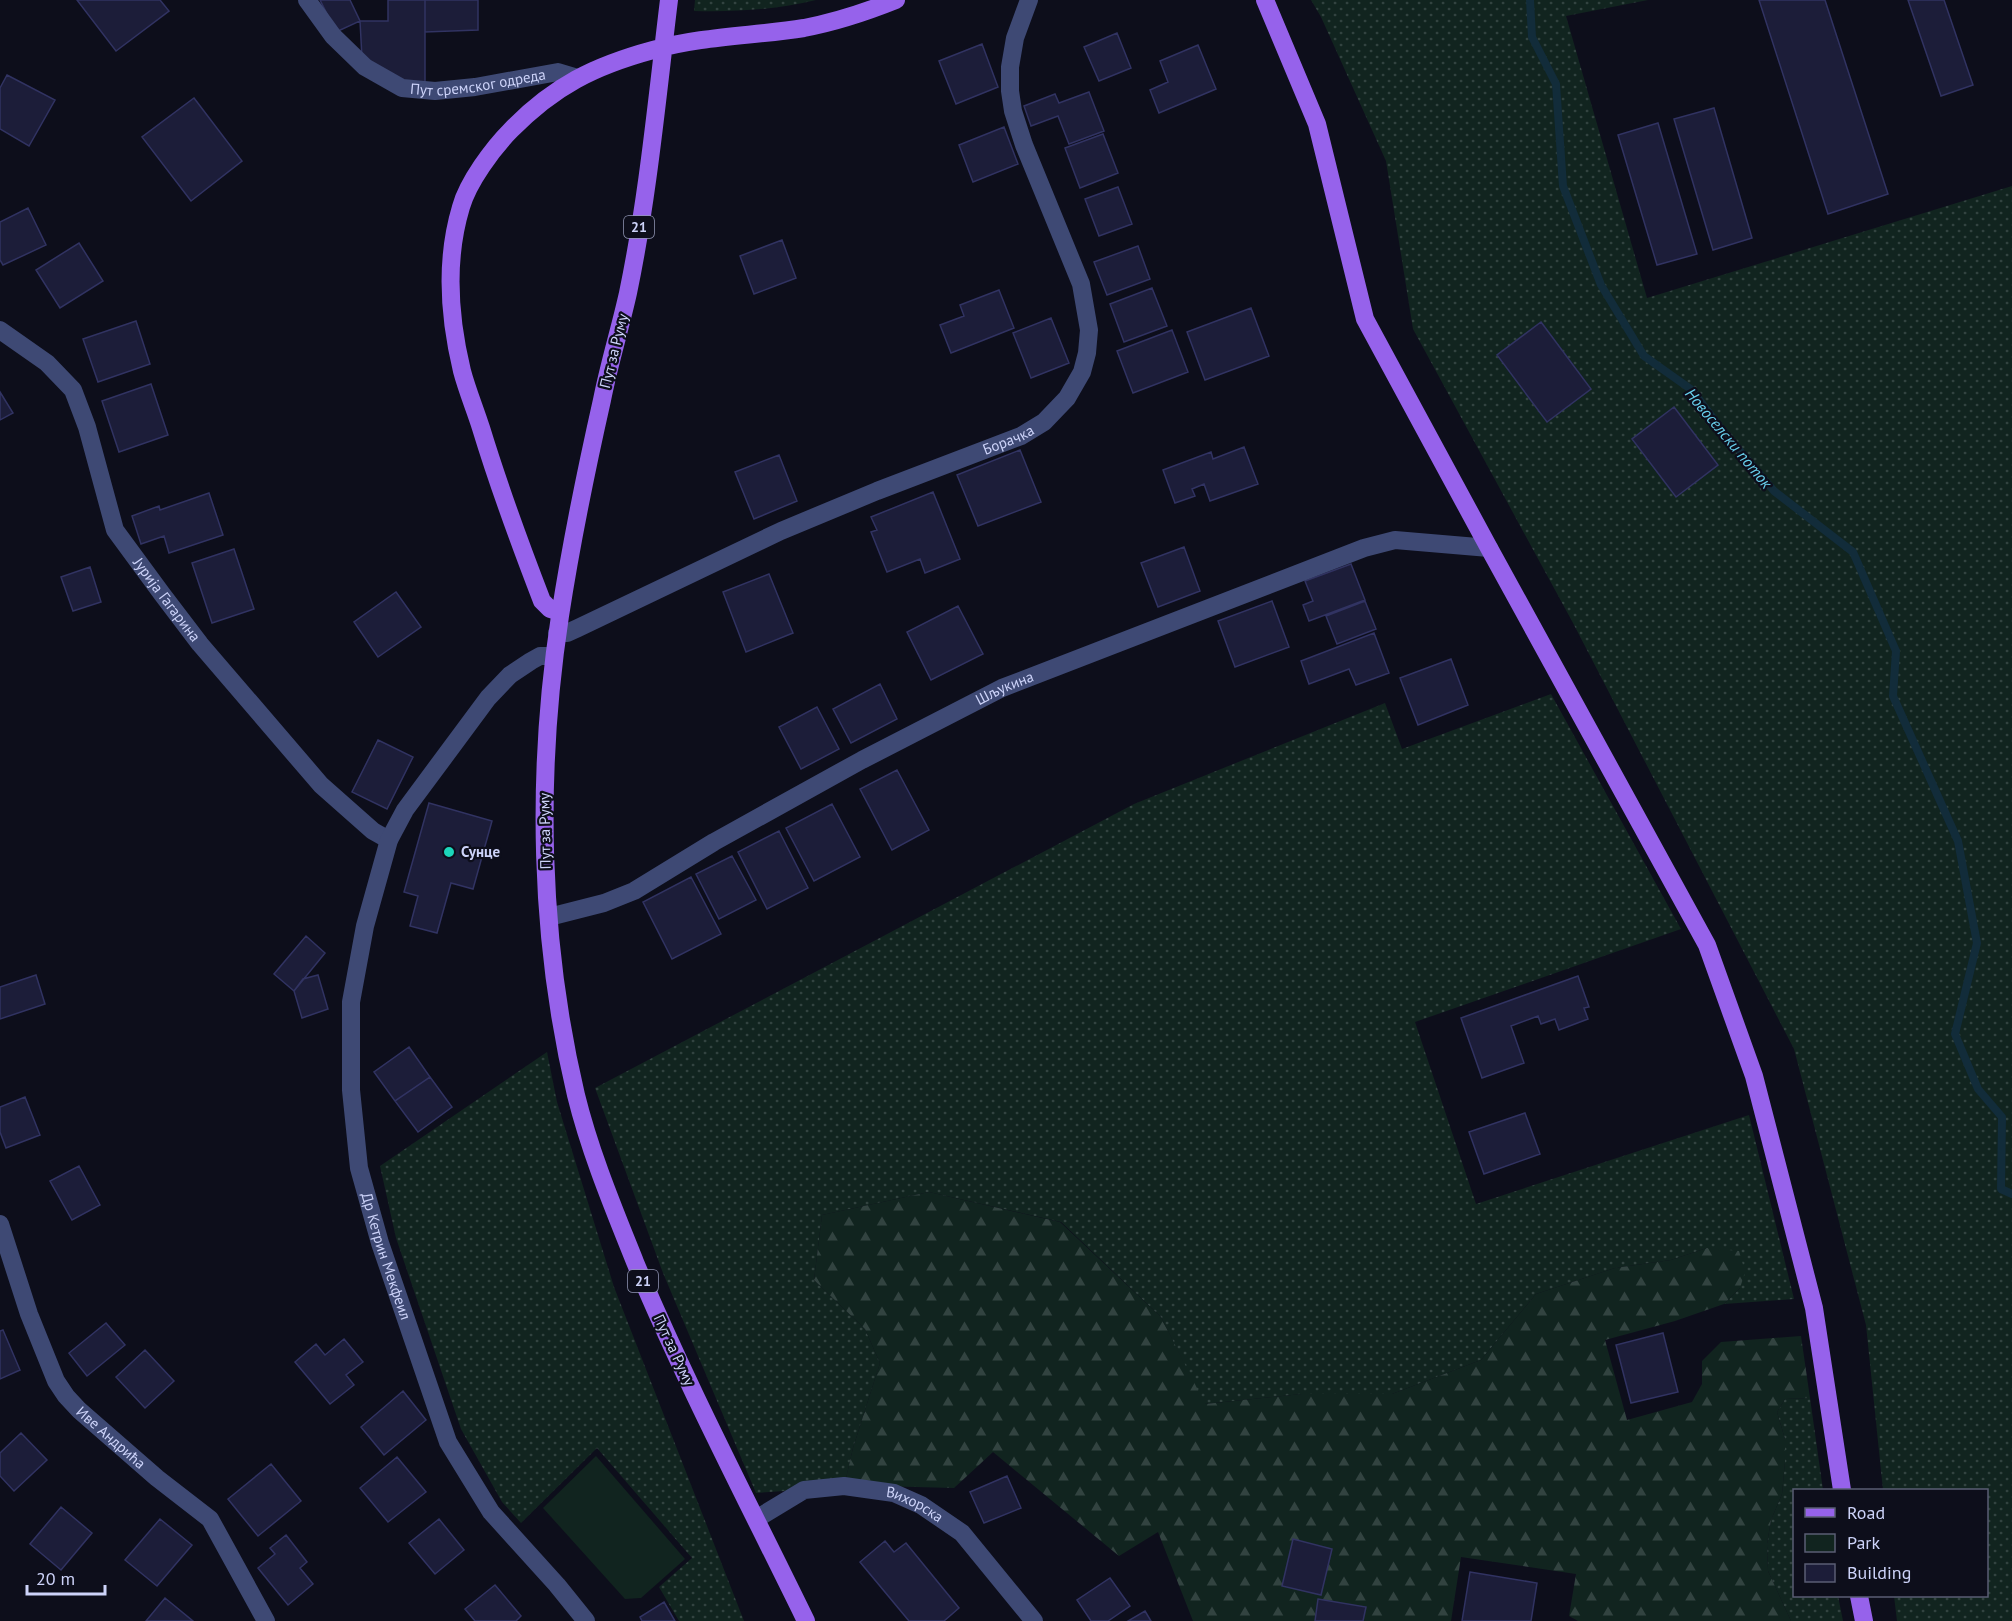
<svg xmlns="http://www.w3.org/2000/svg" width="2012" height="1621" font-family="'PT Sans',sans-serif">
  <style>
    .green { fill: url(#green-dots) }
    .forest { fill: url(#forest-firs) }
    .pitch { fill: #11241f }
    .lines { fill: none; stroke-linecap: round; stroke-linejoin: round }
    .stream { stroke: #122c3a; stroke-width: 8 }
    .building { fill: #1c1d39; stroke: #313362; stroke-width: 1.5 }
    .minor { stroke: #3e4974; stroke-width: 18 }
    .major { stroke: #9662eb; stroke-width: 18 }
    .poi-dot { fill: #1cd6bb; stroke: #0d0e1b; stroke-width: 2 }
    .labels { text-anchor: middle; stroke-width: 4.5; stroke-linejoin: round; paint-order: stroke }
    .shield { fill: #0d0e1b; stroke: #9398b6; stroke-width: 1.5 }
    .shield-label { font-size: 14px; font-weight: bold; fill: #cdd3f9 }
    .street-label { font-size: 15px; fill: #cdd3f9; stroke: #0d0e1b }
    .poi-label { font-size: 15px; font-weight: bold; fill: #cdd3f9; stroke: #0d0e1b; text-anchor: start }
    .water-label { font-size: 16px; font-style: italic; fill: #68cfec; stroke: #0d0e1b }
  </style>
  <defs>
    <pattern id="green-dots" width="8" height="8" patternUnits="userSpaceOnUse" patternTransform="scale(1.5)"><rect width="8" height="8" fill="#11241f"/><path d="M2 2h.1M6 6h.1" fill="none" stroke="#324340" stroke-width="1.8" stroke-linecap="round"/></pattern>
    <pattern id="forest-firs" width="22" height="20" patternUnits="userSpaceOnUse" patternTransform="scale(1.5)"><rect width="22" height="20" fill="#11241f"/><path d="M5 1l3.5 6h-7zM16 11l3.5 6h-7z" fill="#324340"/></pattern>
  </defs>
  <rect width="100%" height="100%" fill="#0d0e1b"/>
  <path class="green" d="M695,0h121c-40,10 -81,12 -122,11z
    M1311,0h337l-82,16 81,282 365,-112v1435h-115l-3,-25h92v-106h-103l-17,-165 -72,-276 -221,-426 -160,-294 -27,-168 -65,-144z
    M1551,694l130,235 -266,93 61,182 273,-89 45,184 -70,5 16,-16 -33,-40 -36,12 -56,8 -79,26 -55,66 -89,34h-90l-98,10 -43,-87 -100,-95 -132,-30 -107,23 -8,65 51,49 15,34 -27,85 -9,39 -88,6 -93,-220 -68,-185 539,-284 251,-101 17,46z
    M547,1052l10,50 57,185 130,334h-65l-20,-34 33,-29 -95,-110 -76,75 -19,-21 -41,-73 -65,-191 -16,-72z
    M1810,1398l13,92h-29v106h44l5,25h-52l-23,-50 -1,-27 4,-24 11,-26 3,-32v-23l-8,-27 8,-13z"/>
  <path class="forest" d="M929,1192l131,30 101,95 44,87 97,-10h90l89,-34 55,-66 79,-26 56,-8 36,-12 32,3 6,21 -5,16 -16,16 -49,17 -70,19 22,80 65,-18 10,-18v-23l19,-19 80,-6 9,62 -25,1 -8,13 8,27v23l-3,32 -11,26 -4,24 1,27 23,50h-213l-9,-5 7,-42 -115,-17 -10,64h-258l-35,-89 -39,24 -126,-104 -39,36 -77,-2 -33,1 9,-39 27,-85 -15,-34 -51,-49 8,-65z"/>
  <path class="pitch" d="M596,1456l89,103 -44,39 -16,1 -82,-91z"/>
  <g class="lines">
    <path class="stream" d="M1530,0l2,37 24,47 7,102 38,99 43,71 48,34 26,35 56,66 79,61 43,99 -3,45 65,145 19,102 -22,91 23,55 24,28 -1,72 11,5"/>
  </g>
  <path class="building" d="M77,0h83l9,11 -53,40z
    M320,0h30l10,21 -24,11z
    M388,0h37v82h-25l-38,-24 -2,-37h28z
    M425,0h53v30l-53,2z
    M1759,0h66l63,194 -60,20z
    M1908,0h36l29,85 -32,11z
    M1117,33l14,35 -32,13 -15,-34z
    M982,44l16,43 -42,17 -17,-43z
    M1198,45l18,44 -57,24 -9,-23 18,-8 -8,-21z
    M7,75l48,25 -26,46 -29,-17v-41z
    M1089,92l15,39 -35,13 -11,-28 -27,10 -7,-20 31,-12 4,9z
    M194,98l48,63 -51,40 -49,-64z
    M1714,108l38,130 -39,12 -39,-131z
    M1658,123l39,131 -40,11 -39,-130z
    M1004,127l14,37 -45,18 -14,-37z
    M1103,134l15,39 -38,15 -15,-40z
    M1118,187l14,37 -33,12 -14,-37z
    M28,208l18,37 -43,20 -3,-5v-38z
    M782,240l14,38 -42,16 -14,-38z
    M79,243l24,38 -43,27 -24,-38z
    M1138,246l12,33 -43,16 -13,-33z
    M1152,288l15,38 -43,16 -14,-38z
    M999,290l15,38 -63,25 -11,-28 24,-9 -4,-11z
    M1251,308l18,48 -64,24 -18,-48z
    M1051,318l18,45 -38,15 -18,-45z
    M136,321l14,43 -52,18 -15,-43z
    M1541,322l50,67 -44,33 -50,-67z
    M1172,330l16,42 -55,21 -16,-42z
    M151,384l17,51 -49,17 -17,-51z
    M0,392l13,21 -13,7z
    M1674,407l44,58 -42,32 -44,-58z
    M1244,447l14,37 -48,17 -6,-17 -12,5 3,7 -20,7 -12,-33 48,-18 2,7z
    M1020,450l21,52 -63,24 -21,-51z
    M779,455l18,46 -43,18 -19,-47z
    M933,492l27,67 -35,14 -5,-14 -33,13 -16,-40 6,-2 -6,-13z
    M209,493l14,42 -54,18 -5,-17 -23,8 -9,-28 27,-10 1,4z
    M1184,547l16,44 -42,16 -17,-44z
    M234,549l20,60 -42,14 -20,-60z
    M1351,564l14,36 -56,21 -6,-16 10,-4 -8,-20z
    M90,567l11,35 -28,9 -12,-34z
    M769,574l24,59 -47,19 -23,-60z
    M396,592l25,35 -43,30 -24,-35z
    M1272,601l17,46 -54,20 -17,-46z
    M1365,601l11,28 -39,15 -11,-28z
    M958,606l25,48 -52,26 -24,-48z
    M1374,633l15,40 -33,12 -7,-16 -40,15 -8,-23z
    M1451,659l17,46 -50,20 -18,-47z
    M880,684l17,35 -46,24 -18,-34z
    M817,707l22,42 -38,20 -22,-42z
    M378,740l35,17 -26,52 -35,-17z
    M897,770l32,60 -37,20 -32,-61z
    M429,803l63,18 -19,68 -22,-6 -14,50 -27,-7 8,-30 -14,-4z
    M832,804l28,53 -46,24 -28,-53z
    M779,831l29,57 -41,21 -29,-57z
    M732,856l24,44 -37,19 -23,-45z
    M691,877l30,57 -49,25 -29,-57z
    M306,936l19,17 -31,38 -20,-17z
    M36,975l9,29 -45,15v-32z
    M318,975l10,34 -26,9 -8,-27 9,-12z
    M1578,976l11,31 -5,1 4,11 -29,11 -4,-11 -14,5 -3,-8 -27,10 13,37 -42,15 -21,-60z
    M409,1047l21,30 -35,24 -21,-29z
    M430,1077l22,30 -34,25 -23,-31z
    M25,1097l15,38 -34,13 -6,-16v-25z
    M1525,1113l15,41 -56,20 -15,-42z
    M79,1166l21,39 -28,15 -22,-39z
    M106,1323l19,22 -38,31 -18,-23z
    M3,1330l17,40 -20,9v-48z
    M1663,1333l15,59 -47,11 -15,-58z
    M344,1339l19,23 -17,13 8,10 -24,19 -35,-42 21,-18 9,11z
    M145,1350l29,31 -29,27 -29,-31z
    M403,1391l23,29 -42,35 -23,-28z
    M21,1433l26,27 -33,31 -14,-15v-23z
    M397,1457l29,35 -38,30 -28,-34z
    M271,1464l30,37 -43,35 -30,-37z
    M1007,1476l14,32 -37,15 -14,-31z
    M61,1507l31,26 -31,37 -31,-26z
    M160,1519l32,26 -35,41 -32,-26z
    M439,1519l25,31 -29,24 -26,-31z
    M286,1535l21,27 -7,6 13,16 -25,21 -30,-37 17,-14 -5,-6z
    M1293,1539l39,10 -11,46 -39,-9z
    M885,1541l9,11 12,-9 53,65 -15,13h-35l-49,-59z
    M1470,1572l67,11 -6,38h-69z
    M1110,1578l20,28 -22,15h-17l-14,-21z
    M495,1585l26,31 -5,5h-41l-10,-12z
    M165,1598l28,23h-47z
    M1318,1599l48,8 -3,14h-48z
    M664,1602l11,19h-33l-2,-4z
    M1145,1611l6,10h-23z"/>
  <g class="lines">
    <g class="minor">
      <path id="s1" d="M307,0l26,36 32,31 37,21 33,3 40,-4 83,-15 20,6"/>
      <path id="s2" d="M0,330l47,33 26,27 14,37 28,103 47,64 38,50 121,141 52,46 16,9"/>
      <path id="s3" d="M557,633h10l11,-5 203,-97 96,-40 144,-55 23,-14 23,-24 15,-26 5,-19 2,-23 -8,-46 -57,-139 -11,-34 -3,-20v-24l5,-29 14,-38"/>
      <path id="s4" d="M554,656h-14l-9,5 -21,14 -22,23 -83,112 -16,30 -24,86 -14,76v88l8,78 21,75 68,199 43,70 66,73 29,36"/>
      <path id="s5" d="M549,917l55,-14 30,-12 80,-49 148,-82 140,-72 362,-140 31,-8 94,8"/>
      <path id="s6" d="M0,1224l29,90 27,67 10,15 13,14 78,68 53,41 56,102"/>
      <path id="s7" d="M756,1519l48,-29 40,-4 50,7 27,12 41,28 72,88"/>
    </g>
    <path class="major" d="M669,0c-12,98 -21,197 -41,293 -8,36 -19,71 -26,107 -16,71 -31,144 -42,216 -24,157 -21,323 16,479 14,57 37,112 59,167 51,122 113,240 171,359
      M1265,0l52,124 48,195 124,229 218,397 47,131 60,232 28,182
      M560,612l-10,-3 -8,-8c-22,-57 -43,-114 -61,-173 -6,-19 -14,-38 -19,-57 -13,-54 -17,-111 -1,-164 7,-25 32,-59 50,-77 43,-44 83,-64 142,-80 49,-14 101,-14 151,-22 32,-6 62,-16 92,-28
      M1859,1596l5,25"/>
  </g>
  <circle class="poi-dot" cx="449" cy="852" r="6"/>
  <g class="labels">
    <g class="shield">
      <rect x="624" y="216" width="30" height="22" rx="4.5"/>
      <rect x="628" y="1270" width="30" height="22" rx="4.5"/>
    </g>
    <g class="shield-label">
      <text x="639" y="232">21</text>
      <text x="643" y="1286">21</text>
    </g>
    <g class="street-label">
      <text dy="5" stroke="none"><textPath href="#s1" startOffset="208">Пут сремског одреда</textPath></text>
      <text transform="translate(614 351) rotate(-76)" y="5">Пут за Руму</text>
      <text dy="5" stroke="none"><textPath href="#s3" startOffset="492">Борачка</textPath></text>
      <text dy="5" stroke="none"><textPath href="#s2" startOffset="328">Јурија Гагарина</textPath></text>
      <text dy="5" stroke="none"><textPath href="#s5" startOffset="512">Шљукина</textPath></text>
      <text transform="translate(545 831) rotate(-91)" y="5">Пут за Руму</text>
      <text dy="5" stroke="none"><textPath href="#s4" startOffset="680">Др Кетрин Мекфеил</textPath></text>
      <text transform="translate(674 1350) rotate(65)" y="5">Пут за Руму</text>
      <text dy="5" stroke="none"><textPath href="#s6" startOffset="246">Иве Андрића</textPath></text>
      <text dy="5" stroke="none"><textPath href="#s7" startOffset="170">Вихорска</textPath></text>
    </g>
    <g class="poi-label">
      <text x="461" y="857">Сунце</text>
    </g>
    <g class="water-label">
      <text transform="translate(1729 438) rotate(50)" y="6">Новоселски поток</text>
    </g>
  </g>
  <rect x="1793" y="1489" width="195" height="108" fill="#0d0e1b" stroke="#5a5d74" stroke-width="1.5"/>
  <rect x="1805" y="1508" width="30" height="9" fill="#9662eb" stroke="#5a5d74" stroke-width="1.5"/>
  <text x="1847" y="1519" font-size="18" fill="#cdd3f9">Road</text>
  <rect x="1805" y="1534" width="30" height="18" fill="#11241f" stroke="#5a5d74" stroke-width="1.5"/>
  <text x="1847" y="1549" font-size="18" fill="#cdd3f9">Park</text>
  <rect x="1805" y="1564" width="30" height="18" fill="#1c1d39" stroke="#5a5d74" stroke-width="1.5"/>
  <text x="1847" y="1579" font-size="18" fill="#cdd3f9">Building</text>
  <path d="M27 1585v9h78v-9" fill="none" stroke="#cdd3f9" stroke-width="3"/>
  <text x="36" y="1585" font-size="18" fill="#cdd3f9" stroke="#0d0e1b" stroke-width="4.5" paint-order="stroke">20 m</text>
</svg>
